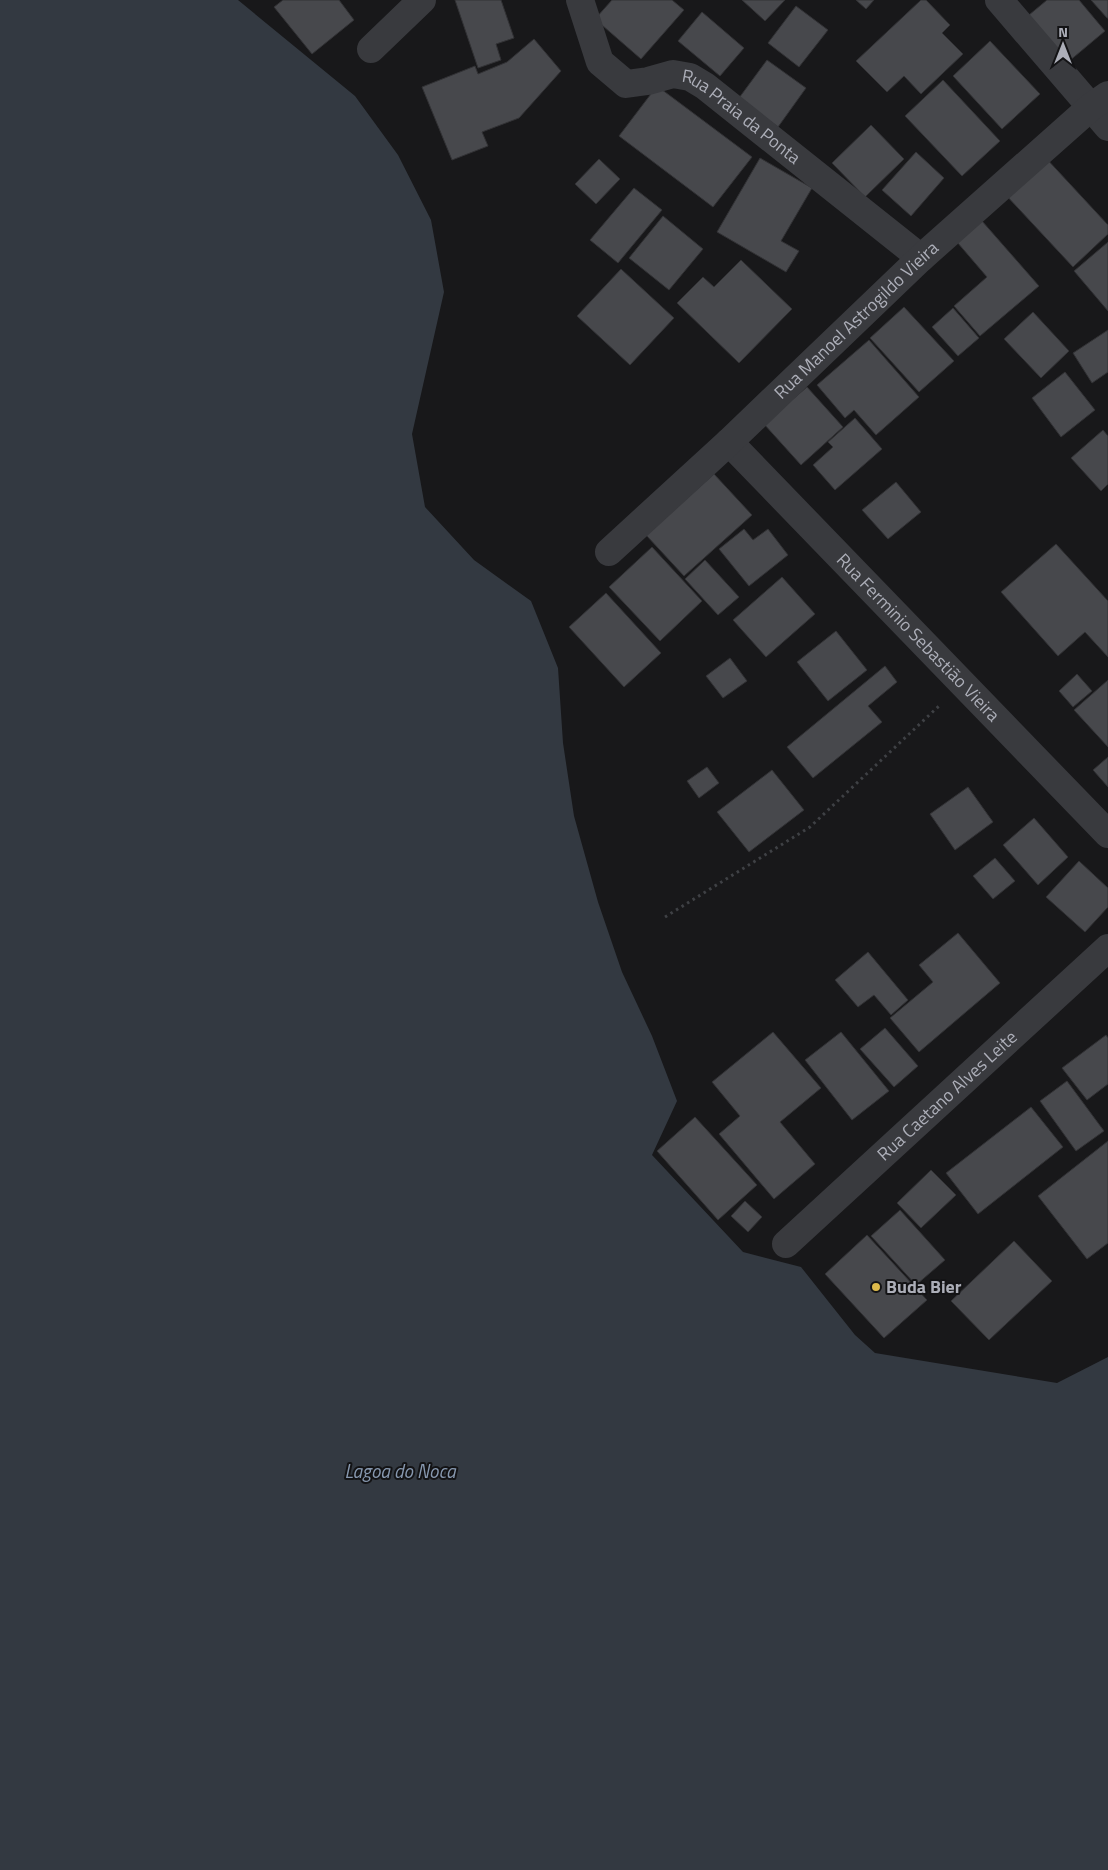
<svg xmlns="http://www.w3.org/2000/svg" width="1108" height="1870" font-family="'Titillium Web',sans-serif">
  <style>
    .water { fill: #333941 }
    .building { fill: #47484c; stroke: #323235 }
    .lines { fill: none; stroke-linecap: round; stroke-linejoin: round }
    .path { stroke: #3f4145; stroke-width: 3; stroke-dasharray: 2.5 4; stroke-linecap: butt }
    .street { stroke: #393a3e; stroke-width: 28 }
    .poi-dot { fill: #deba4b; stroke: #131315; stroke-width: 2 }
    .labels { text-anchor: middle; stroke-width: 4; stroke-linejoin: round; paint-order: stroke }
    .street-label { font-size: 18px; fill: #acaeb8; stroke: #131315 }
    .poi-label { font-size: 18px; font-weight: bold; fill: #acaeb8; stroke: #131315; text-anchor: start }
    .water-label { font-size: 19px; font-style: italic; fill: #8798af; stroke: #131315 }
  </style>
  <rect width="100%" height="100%" fill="#18181a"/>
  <path class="water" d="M0,0h238l117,96 43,59 33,65 13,72 -32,142 13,73 49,53 57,41 27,67 5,75 11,73 24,86 24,70 30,64 25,65 -25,54 91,97 58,15 54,68 20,18 182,30 51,-26v513h-1108z"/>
  <path class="building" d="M283,0h56l15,20 -42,34 -38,-47z
    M455,0h46l13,38 -18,6 5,16 -23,8z
    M612,0h60l12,10 -43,49 -46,-40z
    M742,0h43l-20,21z
    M856,0h18l-8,9z
    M921,0h5l24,25 -8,8 21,21 -42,40 -17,-18 -17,16 -31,-31z
    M1047,0h32l26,31 -37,31 -39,-47z
    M1091,0h17v18h-1z
    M796,6l32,24 -29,37 -31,-24z
    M702,12l42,36 -24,28 -42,-35z
    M534,39l27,32 -42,47 -37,14 6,14 -36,14 -30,-73 53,-21 3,8 29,-12z
    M990,41l50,53 -38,35 -49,-53z
    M767,60l39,28 -28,39 -39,-29z
    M943,80l57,61 -38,35 -57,-60z
    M657,86l95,71 -39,50 -94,-71z
    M871,125l33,34 -39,38 -33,-34z
    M916,152l28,26 -33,38 -29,-26z
    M1044,156l64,69v9l-35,33 -69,-74z
    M760,158l52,30 -31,53 18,10 -13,21 -69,-40z
    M599,159l21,20 -24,25 -21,-20z
    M634,188l28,22 -44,53 -28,-23z
    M663,216l40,33 -34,41 -40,-32z
    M982,221l57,65 -59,50 -26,-30 33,-29 -30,-35z
    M1108,242v69l-34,-40z
    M741,260l51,49 -53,54 -62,-60 26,-26 11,10z
    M621,269l53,49 -44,47 -53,-49z
    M904,307l50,54 -35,31 -49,-54z
    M953,308l26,30 -21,18 -26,-29z
    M1033,312l36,39 -28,27 -37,-39z
    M1108,330v42l-16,11 -19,-30z
    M869,340l50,57 -43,38 -22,-25 -9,8 -28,-33z
    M1065,372l30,38 -34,27 -29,-39z
    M807,387l36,40 -42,38 -37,-41z
    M855,418l27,31 -47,41 -22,-25 20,-18 -5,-5z
    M1103,430l5,6v48l-7,7 -30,-33z
    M714,474l38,41 -68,61 -38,-41z
    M896,482l25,30 -33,27 -26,-29z
    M744,529l9,11 15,-11 20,26 -39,31 -30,-37z
    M1056,544l52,57v56l-23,-25 -27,24 -57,-64z
    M652,547l50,54 -42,40 -51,-54z
    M705,560l34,37 -21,18 -33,-36z
    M782,577l33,37 -49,43 -33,-37z
    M606,593l55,60 -37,34 -55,-60z
    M836,631l31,39 -39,31 -31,-39z
    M730,658l17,23 -24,17 -17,-22z
    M885,666l12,16 -29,24 14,16 -69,56 -26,-31z
    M1077,674l15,17 -19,16 -14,-16z
    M1108,680v67l-34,-37z
    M1108,757v30l-15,-17z
    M707,767l12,16 -20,15 -12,-17z
    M772,770l32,40 -55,42 -32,-40z
    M968,787l25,35 -38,28 -25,-36z
    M1034,818l34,39 -30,28 -35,-40z
    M995,858l20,23 -22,18 -20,-23z
    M1079,861l29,27v19l-23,25 -39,-35z
    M958,933l42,50 -81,69 -29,-34 43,-36 -14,-17z
    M868,952l40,48 -17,15 -17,-20 -16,12 -23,-27z
    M885,1028l33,38 -24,21 -34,-38z
    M773,1032l48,56 -41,34 35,42 -41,35 -55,-65 21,-18 -28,-34z
    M841,1032l48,59 -37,29 -47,-60z
    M1106,1035l2,3v46l-21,16 -25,-32z
    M1067,1081l37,50 -28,20 -36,-50z
    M1031,1107l32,40 -85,67 -32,-41z
    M695,1117l62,68 -39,35 -61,-69z
    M1108,1141v102l-21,16 -49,-63z
    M931,1170l25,25 -35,33 -24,-25z
    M745,1201l17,16 -14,15 -17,-16z
    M900,1210l45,50 -29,25 -45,-49z
    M867,1235l60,65 -43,38 -59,-64z
    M1014,1241l38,40 -63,59 -38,-39z"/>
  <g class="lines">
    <path class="path" d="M665,917l145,-90 130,-122"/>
    <g class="street">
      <path id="s1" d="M580,0l20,62 26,22 22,-3 25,-7 17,3 15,9 216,172"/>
      <path d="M999,0l109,127"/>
      <path d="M371,49l51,-49"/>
      <path id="s2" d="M729,442l379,392"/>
      <path id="s3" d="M609,552l120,-110 192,-184 170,-151 17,-12"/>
      <path id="s4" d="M786,1244l322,-296"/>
    </g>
  </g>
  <circle class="poi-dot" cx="876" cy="1287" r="5"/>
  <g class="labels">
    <g class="street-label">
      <text dy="6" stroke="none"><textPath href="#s1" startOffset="229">Rua Praia da Ponta</textPath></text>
      <text dy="6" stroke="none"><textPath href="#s3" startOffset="339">Rua Manoel Astrogildo Vieira</textPath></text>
      <text dy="6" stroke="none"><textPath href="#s2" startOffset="272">Rua Ferminio Sebastião Vieira</textPath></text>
      <text dy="6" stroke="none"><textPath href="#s4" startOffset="219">Rua Caetano Alves Leite</textPath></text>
    </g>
    <g class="poi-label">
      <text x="886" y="1293">Buda Bier</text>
    </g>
    <g class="water-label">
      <text x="400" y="1478">Lagoa do Noca</text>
    </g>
  </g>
  <g transform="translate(1063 45)" stroke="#131315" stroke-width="4" paint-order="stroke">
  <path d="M0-4L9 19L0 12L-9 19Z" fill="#acaeb8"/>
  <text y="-8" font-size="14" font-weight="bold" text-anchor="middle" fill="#acaeb8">N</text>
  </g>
</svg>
